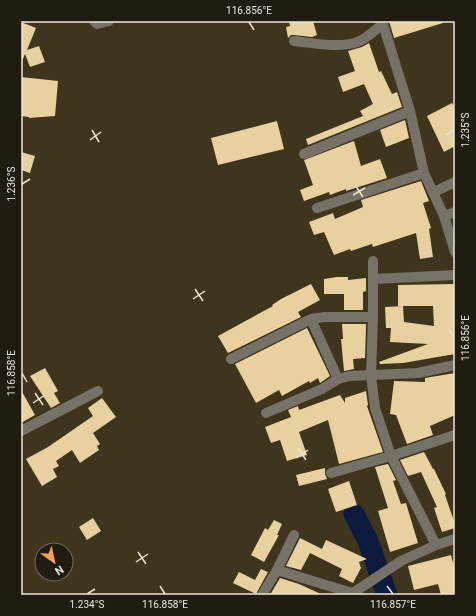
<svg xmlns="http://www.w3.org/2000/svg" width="476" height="616" font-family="Roboto,sans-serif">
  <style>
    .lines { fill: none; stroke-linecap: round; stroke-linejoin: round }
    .river { stroke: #0b1b3d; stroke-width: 21 }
    .building { fill: #e8d09f }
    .minor { stroke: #777267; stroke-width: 10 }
    .ticks { fill: none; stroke: #ede6d8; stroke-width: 1.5 }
    .neatline { fill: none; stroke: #ede6d8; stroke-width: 1.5 }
    .ticks-label { font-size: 10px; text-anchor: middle; fill: #ede6d8 }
  </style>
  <rect width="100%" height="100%" fill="#3f341c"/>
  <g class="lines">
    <path class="river" d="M354,514l14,27 19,54"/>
  </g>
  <path class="building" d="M289,21h24l4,14 -5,2 -18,-2h-3l-3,3 -2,-11 4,-1z
    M389,21h53l1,2 -49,15z
    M21,22l15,6 -9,22 12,-4 6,16 -15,5 -5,-13 -4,10z
    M369,43l10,29 2,-1 11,23 5,-2 5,15 -94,38 -2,-6 57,-23 -3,-5 13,-7 -9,-20 -21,8 -5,-15 17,-6 -7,-20 14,-4z
    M21,77l37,4 -3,35 -26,2v-1l-8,-1z
    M452,103l3,5v38l-11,6 -17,-36z
    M405,120l4,18 -23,9 -6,-17z
    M277,121l7,28 -66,16 -7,-27z
    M354,141l7,25 19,-7 7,19 -41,13v-2l-16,6 -1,-3 -25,9 -4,-11 13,-5 -9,-25z
    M21,152l14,4 -5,17 -9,-3z
    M421,181l8,20 -6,2 8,25 -2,1 4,28 -13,2 -4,-26 -43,14 -1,-3 -21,7 -1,-2 -16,6 -10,-23 -10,3 -5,-13 24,-9 2,6 28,-12 -2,-7z
    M337,277h11v3l18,-2v13l-3,1v18h-19v-16h-20v-15z
    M311,284l9,16 -22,12 3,5 -73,36 -10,-17 55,-30 -1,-1 9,-6z
    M455,284v70l-52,9 -23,1 -1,-2 49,-18 -38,-2 1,-14h-5l-1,-21 18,-1 1,16 30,4 -1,-20h-35v-21z
    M342,324h24v2l-1,32 -12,1 1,10 -10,2 -3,-32h2z
    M307,328l23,48 -10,7 -2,-5 -8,5 -1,-2 -27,15 -3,-6 -23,13 -21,-39z
    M45,368l13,23 -4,2 6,10 -9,5 -21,-32z
    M455,373v42l-25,11 3,9 -26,9 -11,-29 -6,-1 4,-33 31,1v-4z
    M21,390l14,25 -14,8z
    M366,391l2,14 -1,1 16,46 -44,12 -11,-44 -29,12 8,23 -20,6 -7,-21 -9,3 -6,-16 26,-10 -3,-7 10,-4 1,4 41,-15 5,8v-5z
    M102,398l14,19 -23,16 7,11 -3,2 2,4 -19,13 -8,-13 -16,11 3,5 -6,3 4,8 -15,9 -16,-27 22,-12 45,-31 -5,-8z
    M424,452l9,17h1l12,25 -1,1 10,29v4l-13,4 -8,-24 3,-1 -16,-35 -13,4 -8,-16z
    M388,464l8,16 -3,1 8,23 5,-1 12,40 -28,9 -12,-41 10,-3 -13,-41z
    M325,468v6l2,5 -28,7 -3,-11z
    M349,481l8,24 -21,7 -8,-23z
    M93,518l8,13 -14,9 -8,-13z
    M274,520l8,4 -5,11h2l-15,27 -13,-7 14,-27 3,2z
    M300,538l22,11 4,-9 41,19 -8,3 2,6 -8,15 -14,-7 3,-7 -32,-16 -9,17 -15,-4z
    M451,555l4,15v25h-14l-3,-11 -24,6 -6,-24z
    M261,569l7,3 -12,22 -23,-11 6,-11 16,8z
    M280,578l19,6 24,11h-53z"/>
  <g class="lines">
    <path class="minor" d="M94,21l3,3 12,-3
      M382,21l28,90 14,62 20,43 11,36
      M294,41c19,2 48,8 66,0 8,-4 16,-12 23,-17
      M304,154l106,-43
      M434,192l21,-10
      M317,208l107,-35
      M444,216l11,-4
      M373,261v56l-2,58 4,33 16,48 45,89
      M374,279l81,-4
      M311,319l27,60
      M231,359l80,-40 14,-2h48
      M266,413l56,-24 16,-10 11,-3 69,-3 37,-8
      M21,431l77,-40
      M331,473l60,-17 64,-21
      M277,570l17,-35
      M262,595l15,-25 75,23
      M350,595l51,-34 35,-16 19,-6"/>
  </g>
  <path class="ticks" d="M249,22l5,8M92,130l7,12M446,135l8,-5M90,140l11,-8M22,184l8,-5M355,185l8,12M353,195l12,-7M195,289l8,12M193,299l12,-8M449,329l5,9M22,373l5,9M35,393l8,12M33,403l12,-8M298,448l8,12M296,458l12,-8M138,552l8,12M136,562l12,-8M160,586l5,8M387,586l6,8M87,594l8,-5"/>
  <rect width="476" height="616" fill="none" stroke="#211c12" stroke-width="44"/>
  <g transform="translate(54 562) rotate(147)"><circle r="19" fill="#211c12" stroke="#736d61"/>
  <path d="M0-3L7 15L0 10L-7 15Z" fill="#f8a14a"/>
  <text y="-6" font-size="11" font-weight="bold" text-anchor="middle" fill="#ede6d8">N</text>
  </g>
  <rect x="22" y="22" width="432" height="572" class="neatline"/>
  <g class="ticks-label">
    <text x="249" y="14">116.856°E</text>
    <text transform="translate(465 130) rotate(-90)" y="4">1.235°S</text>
    <text transform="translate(11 184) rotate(-90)" y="4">1.236°S</text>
    <text transform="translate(465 338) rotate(-90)" y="4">116.856°E</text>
    <text transform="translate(11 373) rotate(-90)" y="4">116.858°E</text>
    <text x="87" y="608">1.234°S</text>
    <text x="165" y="608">116.858°E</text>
    <text x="393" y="608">116.857°E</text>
  </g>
</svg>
